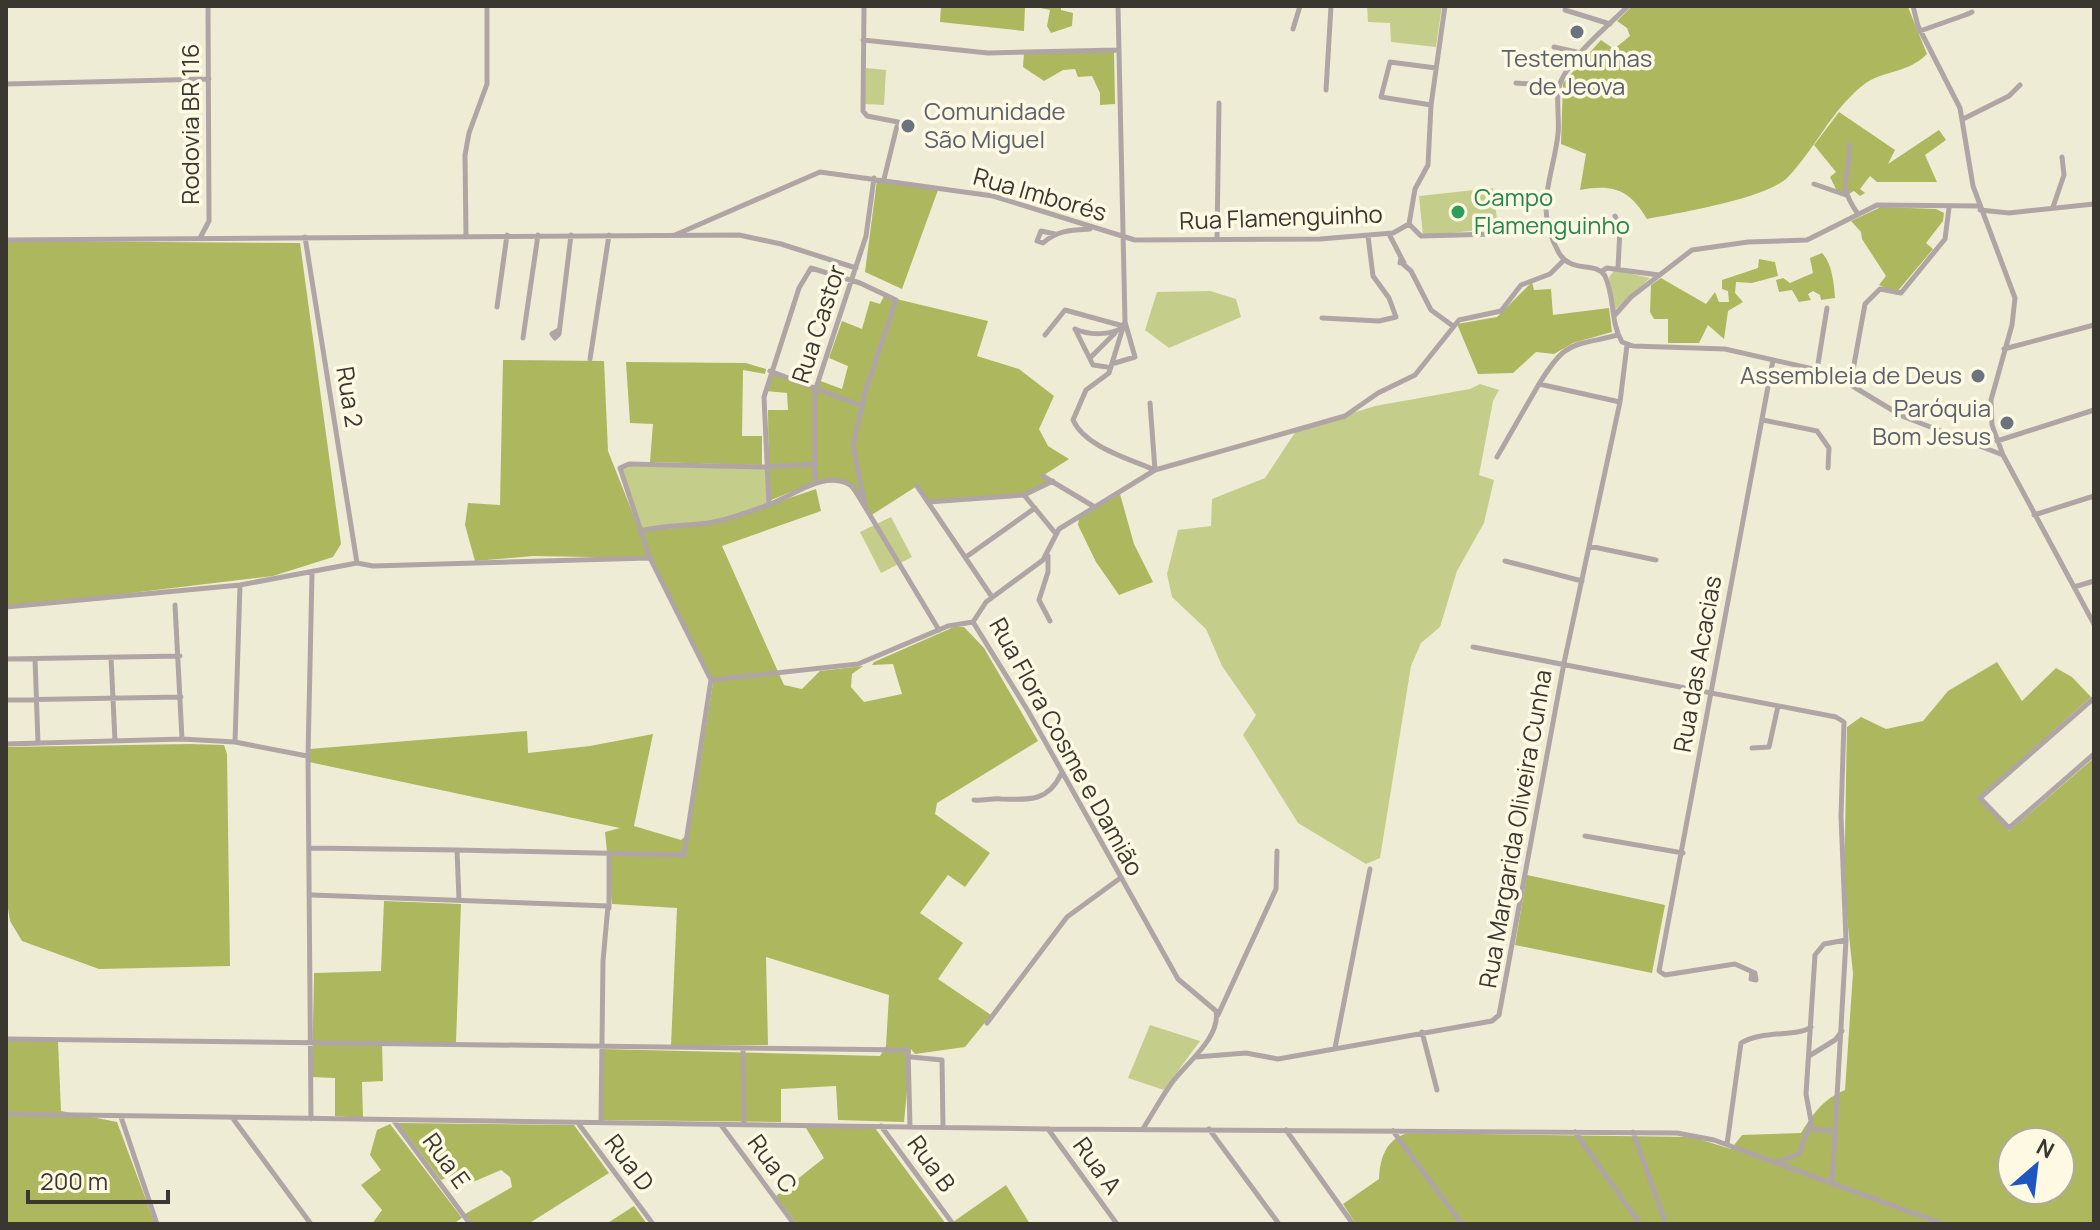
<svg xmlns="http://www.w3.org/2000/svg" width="2100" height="1230" font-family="Manrope,sans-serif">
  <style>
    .green { fill: #c4ce8a }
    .forest { fill: #adb75e; fill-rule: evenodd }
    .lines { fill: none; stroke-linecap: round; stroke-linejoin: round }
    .minor { stroke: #b0a5a5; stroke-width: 5 }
    .worship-dot { fill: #6b7280; stroke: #fdf9e3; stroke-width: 3 }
    .leisure-dot { fill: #2e9e5b; stroke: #fdf9e3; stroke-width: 3 }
    .labels { text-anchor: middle; stroke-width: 7; stroke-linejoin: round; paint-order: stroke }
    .worship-label { font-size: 24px; fill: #5b616d; stroke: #fdf9e3; text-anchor: end }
    .street-label { font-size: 24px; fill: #39372f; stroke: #fdf9e3 }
    .leisure-label { font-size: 24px; fill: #27864d; stroke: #fdf9e3; text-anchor: start }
  </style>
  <rect width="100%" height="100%" fill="#efecd6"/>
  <path class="green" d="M1367,6h75l-6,41 -45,-5 -1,-19 -22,-1z
    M866,68l20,2 -2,35 -20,-1z
    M1493,188l5,40 -75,8 -4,-40z
    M1615,270l35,8 -35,32 -6,-33z
    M1210,291l26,8 5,18 -72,31 -24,-18 12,-38z
    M1480,384l19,6 -6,11 -14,74 15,5 -10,43 -27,48 -17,56 -19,16 -10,23 -31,192 -14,6 -68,-41 -55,-88 13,-20 -34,-49 -16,-37 -34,-32 -5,-23 11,-44 33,-4 1,-27 53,-21 31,-47 79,-25 95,-17z
    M621,466l145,1 3,38 -39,13 -90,13z
    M891,517l21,40 -31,16 -21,-41z
    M1150,1025l50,16 -36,49 -36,-12z"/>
  <path class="forest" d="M941,6h84l-1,25 -84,-9z
    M1031,6h30v4l12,3 -1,13 -21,7 -4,-7 3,-16z
    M1632,6l276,1 19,47c-21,21 -44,15 -65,32 -31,25 -47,63 -74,91 -22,22 -109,36 -141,42 -18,-30 -34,-35 -67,-29l6,-36 -25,-10 2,-61 38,-43 13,9 16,-13 -3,-8 -10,-7z
    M1114,52l1,52 -15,1v-12l-8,-17 -14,1 -3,-8 -12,1 -19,11 -21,-14 1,-14z
    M1839,112l56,38 -7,14 51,-34 7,10 -21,15 12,27h-60l-7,-6 -10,13 5,4 -5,3 -6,-5 -7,4 -10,-4 -7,-14 6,-5 -22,-27z
    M877,180l61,10 -36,99 -37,-17z
    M1881,207l55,2 8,4 -1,8 -17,22 7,6 -37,44 -17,-8 7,-9 -24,-37 -1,-7 -10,-11z
    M6,241l294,2 41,301 -8,13 -60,19 -267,32z
    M1822,253c10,10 12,30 13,45l-14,2 -1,-5 -7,-4 -5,3 3,6 -12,2 -7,-12 -13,2 -3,-12 7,-2 7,5 23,-10 -3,-15z
    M1759,259l16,3 3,14 -26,7 -16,-1 -1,11 8,9 -15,9 -4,28 -16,-14 -9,18h-31v-24h-14l-4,-7 1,-27 10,-7 45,26 9,-12 4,10h10l-1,-11 -6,-2v-9l36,-12z
    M1532,282l2,8 17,-1 2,26 56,-7 3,24 -39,11 -19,11 -18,-2 -23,21 -35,1 -21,-50 40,-7z
    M884,296l104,25 -11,35 42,13 35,27 -15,33 9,17 21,13 -25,16 9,6 -30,15 -95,6 -11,-16 -47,30 -25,-35 -36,3 -40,17 -1,-91h20l-1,-17 -21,-2 4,-20 45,17 3,-8 24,9 6,-23 -19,-8 13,-37 20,8 8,-28 10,3z
    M503,360l101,1 4,90 35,88 1,-8 69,-7 103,-35 5,22 -99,35 62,139 18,4 18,-18 43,-5 -11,8 -1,13 13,15 38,-8 -9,-30 -21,1 2,-3 80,-35h10l20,21 54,93 -101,62 -2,11 55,39 -25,34 -17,-12 -28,38 43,30 -25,36 53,36 -26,32 -50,7 -4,-5 -7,73 -66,-2 -2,-34 -55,3v33l-178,-2 -1,-71 278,7 6,-10 3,-51 -123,-38 2,88 -97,1 6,-138 -65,-4 -7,-72 15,-4 -311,-66 1,-13 217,-18 1,22 62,-7 63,-12 -19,92 47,14 8,-7 24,-150 -63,-125 -117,-2 -58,5 -10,-36 3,-22 32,2z
    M626,362l120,1 20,6 -1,5 -22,-4 -1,66h20v29l-112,-3 3,-38 -23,-1z
    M1120,494l14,50 19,38 -34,13 -23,-33 -18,-37 1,-6z
    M1997,662l25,39 34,-33 16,9 19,20 -113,101 31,33 85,-73v466h-738l-13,-20 36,-25c1,-21 7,-41 30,-46l283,4 39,12 11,-14 59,-2c12,-19 22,-34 44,-43l8,-117 -9,-84 3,-162 14,-10 25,12 37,-8 25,-30zM2012,1142h48v48h-48z
    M190,744l34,1 3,9 3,212 -131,3 -77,-28 -12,-20 -4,-25v-149z
    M1527,875l138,30 -13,68 -137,-28z
    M384,901l77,3 -5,138h-74l1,39 -21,1 1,36 -28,-2v-38l-23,-1 2,-104 67,-2z
    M6,1040l52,1 3,70 56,11 38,102h-149z
    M398,1123l176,2 35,48 -81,51h-55l-8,-10 47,-27 -2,-10 -9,-7 -28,12 -16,-9 -16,7z
    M390,1124l72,94 -9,6h-81l10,-14 -21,-25 20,-15 -11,-15 7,-25z
    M806,1128h69l71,96h-149l-21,-28 48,-38z
    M1006,1185l24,39 -77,-2z
    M634,1206l13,18h-41z"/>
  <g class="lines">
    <path class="minor" d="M864,6l-1,105 4,5 31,6 -14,57
      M1118,6l7,315 -16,52 -23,17 -13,30c12,27 57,39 82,50l-96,59 -16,31 -57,42 -13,20 55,89 150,268 38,32c5,27 -31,53 -45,73 -10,14 -18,29 -27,43
      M1628,6c-22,22 -52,45 -66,73 -8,15 -2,38 -4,55 -5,45 -25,73 1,119 12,21 38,8 46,23 10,21 5,46 17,66l11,4 92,3 106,24 71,43 101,39
      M1913,6l5,20 42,82 13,78 42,112 -3,27 -21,75 1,25 11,30 91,169
      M1565,10l45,14
      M1293,29l7,-23
      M1920,31l48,-17 4,-2 -7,3
      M863,40l125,13 130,-3
      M1554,47l27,6
      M1516,83l43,3
      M6,84l203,-5
      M1326,90l5,-84
      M1431,105l-50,-8 9,-35 46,6
      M1963,119l46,-23 11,-11
      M1849,145c3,31 -15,35 9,69
      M1814,184l32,11
      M2053,207l11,-32 -2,-18
      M1980,210l29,3 85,-9
      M1615,216l5,13 -2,39
      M1409,224l12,12 75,-2
      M1055,234l-14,-3 -4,10 6,2c14,-13 29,-13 47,-14
      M1389,234l15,29h-4l1,-5
      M675,235l145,-63 173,24 142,44 185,-1 73,-6 16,-9 6,-35 13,-24 3,-60 14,-99
      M466,236l-1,-81 4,-22 18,-49v-78
      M305,237l52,326
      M200,238l9,-17 -1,-215
      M1217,239l2,-136
      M6,240l733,-5 42,9 75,24
      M1403,264l8,7 20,39 22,16
      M1602,271l5,-3 52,7
      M497,307l10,-72
      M1614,316l17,-19 61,-47 56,-8 59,-2 70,-35 101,1
      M1322,318l57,3 17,-4 -7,-19 -16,-22 -5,-40
      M1075,329l18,36 14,2
      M1075,329c13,6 36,7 48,-2
      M559,330l-7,4 3,4 4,-4 12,-99
      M1045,335l20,-25 58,16
      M1618,335c-48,12 -52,5 -79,49l81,18
      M523,338l15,-103
      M2004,349l90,-24
      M1090,358l25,-25
      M590,359l19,-124
      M1115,363l20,-6 -10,-35
      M1817,370l10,-62
      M770,371l92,35
      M1851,381l14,-77 15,-15 21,4 44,-54 4,-31
      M1150,403l5,67 190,-54 33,-23 37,-18 44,-55 42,-9 20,-26 29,-11 14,-14
      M1763,420l54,11 12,17 -1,20
      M1997,441l97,-31
      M1497,457l42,-73
      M1043,476l50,30
      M815,483v-92l51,-155 8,-58
      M917,486l75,111
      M1024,495l32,39
      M928,502l96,-7 29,-14
      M769,505l-5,-108 35,-109 12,-20 49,15 36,17 -30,89 -13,56 12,61
      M2034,515l60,-19
      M640,531c23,-6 45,-5 68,-8 20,-3 41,-11 60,-18 25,-9 60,-38 85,-18l86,143
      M1589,546l67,14
      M1048,556v16l-9,28 11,21
      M966,557l69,-49
      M1505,561l77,20
      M2074,587l20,-6
      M175,605l7,134
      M6,607l234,-22 117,-22 16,3 276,-8
      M1473,647l363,70 8,5 -3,94 5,124 -14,244
      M111,657l4,84
      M6,659l174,-3
      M35,659l3,84
      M711,680l147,-16 90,-38 25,-4
      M2094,698l-114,100 29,30 85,-74
      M6,700l175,-3
      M235,742l5,-157
      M6,744l176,-5 53,3 72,14
      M1752,748l17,-1 9,-41
      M974,800c9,1 18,-2 27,-1 27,1 47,3 60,-25
      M1585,836l98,17
      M310,848l147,2 2,50
      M457,850l227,5 27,-175 -61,-122 -30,-90 9,-4 137,3 48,-3
      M312,895l296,11 -5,55 -2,161
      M609,908v-54
      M1752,972l-1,7 5,1 -1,-7 -20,-9 -70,11 -6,-4 114,-611
      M1218,1015l58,-126 1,-38
      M987,1023l80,-106 52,-38
      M1422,1032l15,58
      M6,1039l902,11 2,76
      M743,1048l1,75
      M1335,1048l35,-179
      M1809,1056l26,-16 7,-9
      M911,1057l31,3 1,67
      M1196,1057l50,-4 32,6 214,-38 7,-6 65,-352 56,-261 7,-57
      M6,1114l1042,15 629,4 37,7 229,84
      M121,1117l36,107
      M311,1119l-3,-363 4,-183
      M234,1120l77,104
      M394,1121l76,103
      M578,1123l75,101
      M721,1125l73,99
      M881,1126l72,98
      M1048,1129l69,95
      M1209,1129l70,95
      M1809,1129l27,2
      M1286,1130l67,94
      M1393,1131l69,93
      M1575,1132l65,92
      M1633,1132l33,92
      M1727,1144l14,-101c20,-13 58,-6 70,-16
      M1777,1162l22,-8 12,-33 -5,-27 9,-139 9,-11 22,-4"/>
  </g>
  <g class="worship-dot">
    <circle cx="1577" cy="32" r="8"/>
    <circle cx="908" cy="126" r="8"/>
    <circle cx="1978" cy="376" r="8"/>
    <circle cx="2007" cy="423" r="8"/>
  </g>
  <circle class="leisure-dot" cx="1458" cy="212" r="8"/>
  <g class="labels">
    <g class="worship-label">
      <text x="1577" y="67" text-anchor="middle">Testemunhas<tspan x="1577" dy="28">de Jeova</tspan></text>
      <text x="924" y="120" text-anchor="start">Comunidade<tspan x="924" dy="28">São Miguel</tspan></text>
      <text x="1962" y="384">Assembleia de Deus</text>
      <text x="1991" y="417">Paróquia<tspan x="1991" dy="28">Bom Jesus</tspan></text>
    </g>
    <g class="street-label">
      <text transform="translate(191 124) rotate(-90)" y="8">Rodovia BR 116</text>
      <text transform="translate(1040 195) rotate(16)" y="8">Rua Imborés</text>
      <text transform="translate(1281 218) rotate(-2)" y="8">Rua Flamenguinho</text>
      <text transform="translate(819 324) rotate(-72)" y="8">Rua Castor</text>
      <text transform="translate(349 397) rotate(81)" y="8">Rua 2</text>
      <text transform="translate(1698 664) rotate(-80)" y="8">Rua das Acacias</text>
      <text transform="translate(1066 747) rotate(61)" y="8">Rua Flora Cosme e Damião</text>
      <text transform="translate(1516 829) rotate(-80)" y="8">Rua Margarida Oliveira Cunha</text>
      <text transform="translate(446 1161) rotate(54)" y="8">Rua E</text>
      <text transform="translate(629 1163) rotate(53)" y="8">Rua D</text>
      <text transform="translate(772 1164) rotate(54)" y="8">Rua C</text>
      <text transform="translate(931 1164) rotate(54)" y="8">Rua B</text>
      <text transform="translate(1097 1166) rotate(54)" y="8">Rua A</text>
    </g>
    <g class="leisure-label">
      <text x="1474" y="206">Campo<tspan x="1474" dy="28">Flamenguinho</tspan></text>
    </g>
  </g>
  <rect width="2100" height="1230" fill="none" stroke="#39372f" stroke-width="16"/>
  <g transform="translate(2036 1166) rotate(28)"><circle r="38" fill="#fdf9e3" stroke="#afab9b" stroke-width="2"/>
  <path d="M0-6L14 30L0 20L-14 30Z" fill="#1d55c1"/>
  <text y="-12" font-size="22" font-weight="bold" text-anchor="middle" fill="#39372f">N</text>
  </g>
  <path d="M28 1190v12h140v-12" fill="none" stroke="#39372f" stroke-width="4"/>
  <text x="40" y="1190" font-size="24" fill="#39372f" stroke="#fdf9e3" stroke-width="6" paint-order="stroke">200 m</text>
</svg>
